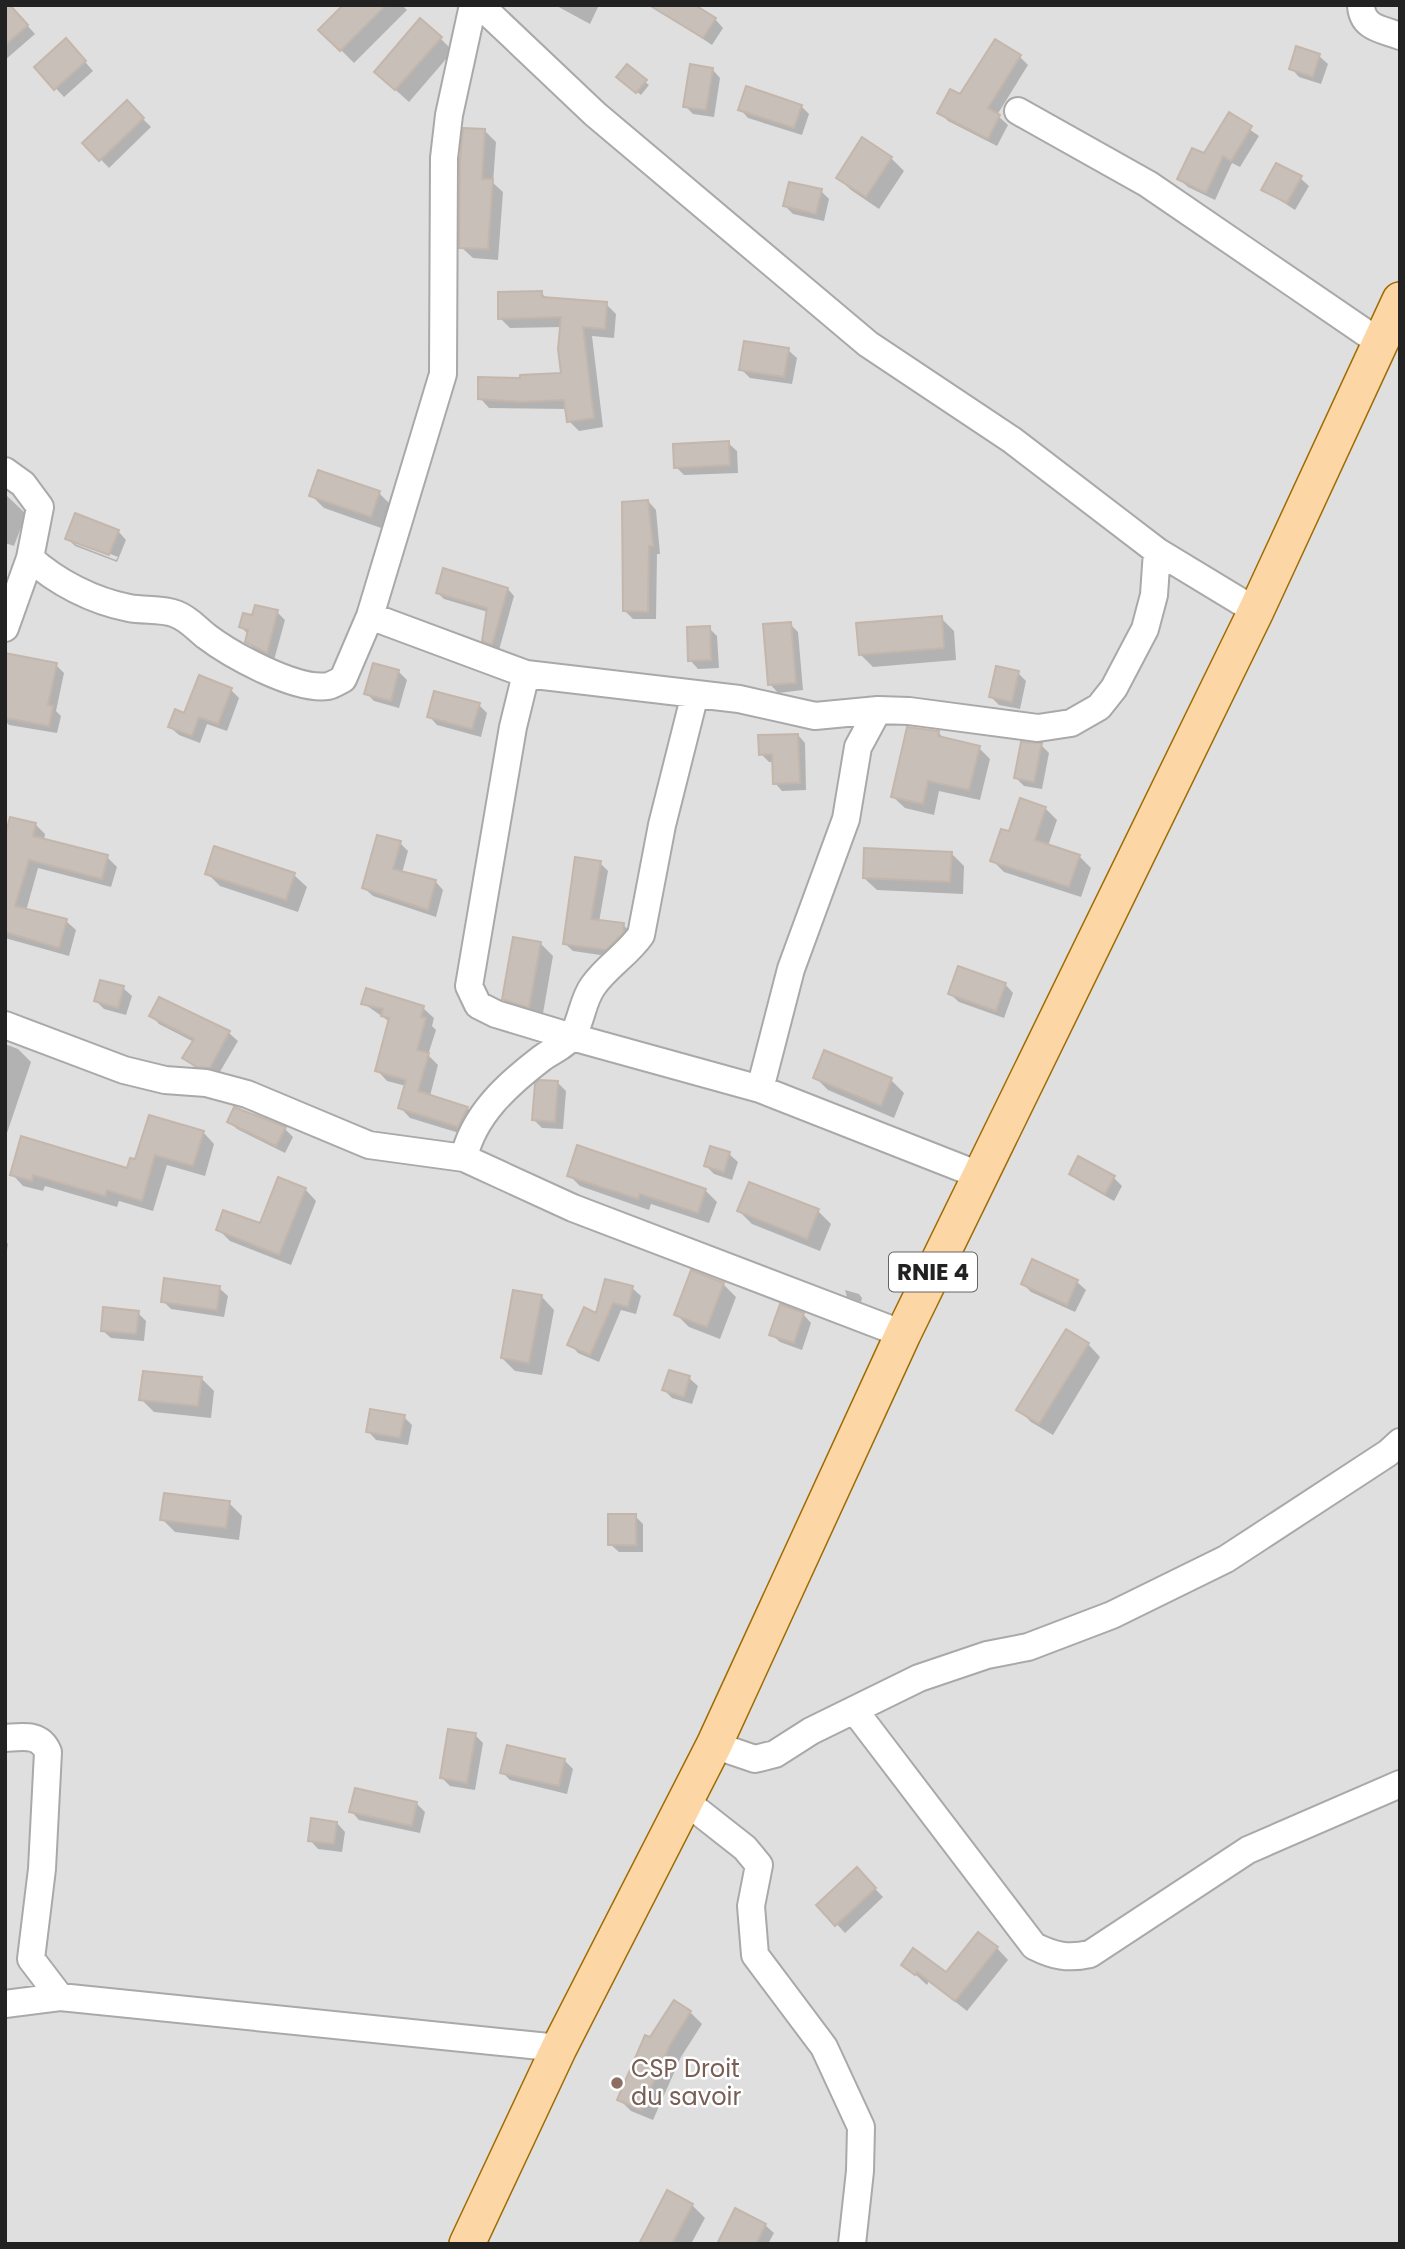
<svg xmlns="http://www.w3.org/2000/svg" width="1405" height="2249" font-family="Poppins,sans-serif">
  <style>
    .residential { fill: #e0dfdf }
    .shadow { fill: #0003; fill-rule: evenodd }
    .building { fill: #c7bfb8; stroke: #c4b6ab; stroke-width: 2 }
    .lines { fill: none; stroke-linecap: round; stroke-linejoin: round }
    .minor-casing { stroke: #a9a9a9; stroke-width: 30 }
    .major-casing { stroke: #a06b00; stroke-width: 38 }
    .minor { stroke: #fff; stroke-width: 26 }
    .major { stroke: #fcd6a4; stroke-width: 35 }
    .education-dot { fill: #8d6e63; stroke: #fff; stroke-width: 2.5 }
    .labels { text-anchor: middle; stroke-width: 5; stroke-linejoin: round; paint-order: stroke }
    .shield { fill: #fff; stroke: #646464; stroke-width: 2 }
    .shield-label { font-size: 23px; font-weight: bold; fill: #222 }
    .education-label { font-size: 24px; fill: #785e54; stroke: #fff; text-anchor: start }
  </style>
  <rect width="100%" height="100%" fill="#f2efe9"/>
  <path class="residential" d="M5,5h1395v2239h-1395z"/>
  <path class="shadow" d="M345,5h57l5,5 -53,53 -33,-33z
    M555,5h44l-9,19z
    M5,11l13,4 17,19 -30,26z
    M667,15l48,4 8,9 -11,17z
    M440,38l13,13 -44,51 -20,-18z
    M74,49l19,22 -29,26 -28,-30z
    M1319,56l9,8 -7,20 -22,-7 -8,-9z
    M1020,57l8,8 -31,50 11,10 -11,21 -49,-25 -9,-9z
    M712,69l8,9 -6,39 -21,-3 -8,-8z
    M622,80l23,2 4,3 -8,10z
    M127,103l24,24 -42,41 -24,-25z
    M801,106l8,8 -7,21 -54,-17 -8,-9z
    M1229,115l30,21 -19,31 -8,-4 -17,37 -27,-13 -9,-8 25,-24z
    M485,131l11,11 -3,41 10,9 -5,68 -25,-2 -12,-11z
    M891,158l13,13 -25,38 -28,-19 -13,-12z
    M1300,178l9,8 -14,24 -31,-20z
    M821,191l8,8 -5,22 -31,-7 -8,-8z
    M541,293l7,6 58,5 10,10 -2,24 -22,-2 11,91 -24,4 -10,-10 -2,-12 -78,-1 -9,-10 42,-18 41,-5 -1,-48 -52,1 -10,-10z
    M788,350l9,8 -5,26 -42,-6 -9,-9z
    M728,443l9,8 1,22 -54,2 -8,-8z
    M319,472l60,21 13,13 -8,23 -60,-21 -13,-13z
    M5,494l21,20 -12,32 -9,-3z
    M648,501l8,9 4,44h-3l-1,65h-23l-8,-8z
    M118,531l8,9 -9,22 -42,-16 -8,-8zM75,540l43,17 -2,3 -41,-16z
    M508,589l6,7 -15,54 -15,-10 4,-28 -44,-13 -6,-6z
    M277,612l8,8 -11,40 -19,-10 -8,-8 2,-7 -8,-8z
    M941,618l13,13 2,29 -83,7 -13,-13z
    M790,624l8,8 5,58 -25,3 -8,-9z
    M709,628l8,8 2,32 -21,1 -8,-9z
    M56,665l8,8 -8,38 5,5 -4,17 -48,-8 -4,-4v-30z
    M399,672l8,8 -8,28 -25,-7 -8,-8z
    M1018,673l8,8 -6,28 -21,-4 -8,-8z
    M231,690l8,8 -12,33 -20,-7 -7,19 -21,-8 -9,-8z
    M479,705l8,8 -6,24 -44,-12 -8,-9z
    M938,732l7,8 34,8 11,11 -10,41 -41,-9 -5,24 -29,-7 -12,-11z
    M798,735l7,8 1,47 -24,1 -7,-8 -1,-21h-5l-8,-8z
    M1041,745l8,8 -7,36 -18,-3 -9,-9z
    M1045,808l12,12 -9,26 31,10 12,12 -10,29 -77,-25 -12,-12 18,-27z
    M36,825l9,9 -1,6 63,17 10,10 -6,20 -73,-19 -12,43 40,10 10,9 -7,26 -64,-18v-96z
    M400,843l8,8 -6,22 33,8 8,9 -7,27 -63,-21 -9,-8z
    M951,853l13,13 -1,28 -86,-4 -13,-12z
    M600,863l8,8 -9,51 24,3 9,8 -18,24 -41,-6 -9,-8z
    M207,873l87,2 13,12 -9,25 -78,-26z
    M540,943l13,13 -11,63 -25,-7 -13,-13z
    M1005,984l8,9 -9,25 -45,-16 -9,-8z
    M123,988l9,8 -6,19 -22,-6 -8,-8z
    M159,999l70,34 9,8 -20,34 -11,-1 -14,-8 -8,-8 9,-16 -35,-18 -8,-9z
    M363,1003l60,5 11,10 -2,8 4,4 -8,25 10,10 -8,31 37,12 11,10 -9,18 -59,-18 -10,-11 6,-21 -19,-5 -10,-11 13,-48z
    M5,1044l13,5 13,13 -26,77z
    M825,1053l66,27 13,13 -10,25 -66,-28 -13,-13z
    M558,1083l8,8 -3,38 -21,-1 -8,-8z
    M229,1121l56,8 8,8 -8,16 -48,-24z
    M203,1132l11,12 -9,32 -38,-11 -14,46 -34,-10 -2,6 -72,-21 -2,5 -20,-5 -11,-12 117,-4 8,-9z
    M729,1154l9,8 -6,18 -18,-6 -8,-8z
    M1071,1173l43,5 8,8 -8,15 -35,-20z
    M569,1175l136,15 12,12 -8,21 -58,-19 -2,6 -69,-24z
    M305,1189l11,12 -25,64 -61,-24 -12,-12 43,-4z
    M739,1211h79l13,13 -11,27 -68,-27z
    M5,1241l3,3 -3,18z
    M1033,1262l44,20 9,8 -11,22 -44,-20 -8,-8z
    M723,1284l13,13 -16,42 -31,-12 -13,-13z
    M219,1288l9,8 -4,21 -53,-8 -8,-8z
    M632,1288l9,8 -5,18 -15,-4 -22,52 -21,-9 -8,-9 27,-29z
    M845,1290l14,4 3,4 -1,4 -14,-5z
    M542,1297l12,13 -12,65 -27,-4 -13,-13z
    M138,1313l8,8 -2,20 -33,-3 -9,-8z
    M803,1314l8,9 -9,27 -22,-8 -9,-8z
    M1088,1344l12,13 -47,78 -22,-13 -13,-13z
    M201,1378l13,13 -3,27 -57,-6 -13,-13z
    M689,1378l9,8 -6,18 -20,-6 -8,-8z
    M404,1417l8,8 -4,20 -32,-5 -8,-9z
    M229,1503l13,13 -3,24 -64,-8 -13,-13z
    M635,1516l8,8v28h-24l-9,-8z
    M475,1735l8,8 -8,47 -25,-4 -9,-9z
    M564,1760l9,9 -6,25 -57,-14 -8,-8z
    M417,1804l8,8 -5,21 -61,-13 -8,-9z
    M337,1823l8,9 -3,20 -24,-3 -8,-9z
    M857,1870l26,27 -38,36 -26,-28z
    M997,1948l11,12 -41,51 -38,-30 -2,4 -23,-21 42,11z
    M690,2012l12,12 -21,33 -28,63 -22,-9 -12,-12 32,-60z
    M692,2205l13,13 -14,26h-50z
    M765,2225l9,8 -6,11h-45z"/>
  <path class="building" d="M5,5h5l18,20 -23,20z
    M343,5h43l-46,46 -22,-21z
    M649,5h46l21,13 -13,20z
    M420,18l22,19 -47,53 -21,-18z
    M66,38l20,23 -32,29 -20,-23z
    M995,39l26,16 -33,53 12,7 -12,24 -51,-26 13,-24 10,5z
    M1296,46l24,8 -7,23 -24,-8z
    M627,64l20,16 -11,13 -20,-16z
    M690,64l23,4 -7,42 -23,-3z
    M746,86l56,19 -8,23 -56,-18z
    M127,100l17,18 -45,43 -17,-18z
    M1229,112l23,14 -21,35 -8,-5 -17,37 -29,-14 15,-31 12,5z
    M463,128l22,1 -3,50h11l-5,70 -29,-1 1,-89z
    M862,137l30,20 -26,40 -30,-19z
    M1276,163l26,13 -15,27 -26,-13z
    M789,182l33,7 -6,25 -33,-8z
    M542,291v6l65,5 -2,27 -22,-2 11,91 -27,4 -3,-22 -43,2 -43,-3v-22l42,1v-3l41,-2 -3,-24 3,-32 -63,2v-27z
    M744,341l45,7 -5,29 -45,-7z
    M729,441l1,24 -56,3 -1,-24z
    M318,470l62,21 -9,26 -62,-21z
    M648,500l5,46h-4l-1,66 -25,-1 -1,-109z
    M75,513l44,17 -10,25 -44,-16z
    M443,568l65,20 -16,57 -10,-4 5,-33 -51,-15z
    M255,605l23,5 -11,43 -22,-11 3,-12 -9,-3 4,-14 9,2z
    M942,616l2,32 -85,7 -3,-32z
    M791,622l5,61 -28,2 -5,-61z
    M710,626l1,34 -23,1 -1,-34z
    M5,653l52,10 -9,42 5,1 -4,20 -44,-8z
    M373,663l26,7 -8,31 -27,-7z
    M996,666l23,5 -7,31 -23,-5z
    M199,675l33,13 -14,36 -19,-7 -7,19 -24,-9 7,-18 9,4z
    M434,691l46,12 -8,26 -45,-12z
    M907,727l32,4 -1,5 42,10 -11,44 -41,-9 -5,23 -32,-7z
    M798,734l2,49 -27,1 -1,-30 -13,1 -1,-20z
    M1021,742l21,1 -8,39 -20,-4z
    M1020,798l26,9 -11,33 45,15 -11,32 -79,-26 11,-32 8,2z
    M10,817l26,6 -3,13 75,19 -6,24 -73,-19 -14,46 52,13 -8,29 -54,-16v-96z
    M377,835l24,6 -8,28 43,11 -8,30 -66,-22z
    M214,846l81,27 -9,27 -81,-26z
    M864,848l88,4 -2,30 -87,-4z
    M575,857l26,4 -10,58 33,4 -1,10 -17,17 -43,-6z
    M513,937l28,5 -12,66 -27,-9z
    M958,966l48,17 -10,28 -48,-17z
    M100,980l24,6 -6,22 -24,-7z
    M366,988l58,18 -3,11 5,1 -9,32 12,3 -11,38 50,16 -10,20 -60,-19 8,-28 -31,-9 14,-53 -8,-2 2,-7 -22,-5z
    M159,997l71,34 -20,37 -13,-1 -15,-9 12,-19 -45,-23z
    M824,1050l68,28 -11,28 -68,-28z
    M539,1080l19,1 -3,41 -23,-2 3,-36z
    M234,1107l52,20 -10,19 -49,-24z
    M149,1115l55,16 -11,35 -38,-11 -13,46 -35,-11 -2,6 -72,-21 -1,6 -22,-6 11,-39 106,32 3,-10 5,1z
    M577,1145l129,44 -8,24 -58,-19 -2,5 -71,-23z
    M710,1146l20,6 -6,20 -20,-6z
    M1078,1156l37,20 -10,18 -36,-20z
    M278,1177l28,11 -27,67 -63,-25 7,-20 37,13z
    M749,1182l70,27 -12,30 -70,-28z
    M1032,1259l46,21 -11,25 -46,-21z
    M691,1270l33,13 -17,44 -33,-12z
    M164,1278l56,8 -3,24 -56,-8z
    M605,1279l28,7 -5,21 -15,-4 -23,52 -23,-10 17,-38 12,6z
    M513,1290l29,5 -13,68 -28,-5z
    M780,1304l24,9 -10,30 -25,-8z
    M103,1307l36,4 -3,23 -35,-3z
    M1066,1329l23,14 -50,81 -23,-14z
    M669,1370l21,6 -6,21 -22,-7z
    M143,1371l59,6 -4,29 -59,-6z
    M370,1409l35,6 -5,23 -34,-6z
    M164,1493l66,8 -4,27 -66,-8z
    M608,1514h28v31h-28z
    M448,1729l28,4 -9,50 -27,-5z
    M507,1745l58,14 -6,27 -59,-13z
    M355,1788l62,14 -5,24 -63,-14z
    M311,1818l26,4 -3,22 -26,-3z
    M857,1867l19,21 -41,38 -19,-21z
    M978,1932l20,15 -43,54 -38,-29 -2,3 -14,-10 12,-17 33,24z
    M674,2000l17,11 -21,34 -29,65 -24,-10 28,-65 5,2z
    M667,2190l26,14 -21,40h-33z
    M735,2208l31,16 -10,20h-39z"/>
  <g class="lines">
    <defs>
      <path id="minor" d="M480,5l115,109 273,230 144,96 145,111 99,60
        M1361,5c1,23 20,24 39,31
        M1018,111l130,73 231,158
        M5,471l18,13 17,23 -10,51 -25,70
        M30,558c26,24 63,43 99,50 15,3 33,0 47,6 13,5 20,14 30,22 25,19 90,55 122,50 5,-1 11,-5 15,-7l27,-63 73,-242 1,-216 5,-43 24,-110
        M370,616l156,58 213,25 76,17 63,-6 31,1 129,17 33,-5 28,-16 15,-19 31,-59 9,-34 3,-44
        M526,674l-13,53 -44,259 9,19 18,9 76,23 188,52 219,86
        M5,1025l119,45 41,10 41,3 41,11 122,51 95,13 109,50 330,126
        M760,1089l31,-120 55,-150 12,-72 20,-37
        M464,1158c9,-43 44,-74 78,-100 8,-6 24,-13 30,-22 10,-15 10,-35 21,-50 14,-20 34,-31 48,-51l21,-110 33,-131
        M855,1711l179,235c20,10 34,13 56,8l158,-104 152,-66
        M5,1738c18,-1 35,-5 43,14l-6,117 -11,90 29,38
        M714,1745l41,14 20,-5 36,-23 108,-53 68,-23 41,-8 84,-32 114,-56 162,-106 12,-11
        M684,1800l61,48 14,17 -8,41 4,49 69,92 37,80 -1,44 -8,73
        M5,2004l55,-7 499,51"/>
      <path id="major" d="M467,2244l92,-196 155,-303 189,-411 353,-723 144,-311"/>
    </defs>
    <use href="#minor" class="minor-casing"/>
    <use href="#major" class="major-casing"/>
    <use href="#minor" class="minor"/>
    <use href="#major" class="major"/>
  </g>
  <circle class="education-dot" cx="617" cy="2083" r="7"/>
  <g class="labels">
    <rect class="shield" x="889" y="1252.5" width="88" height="39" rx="5"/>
    <g class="shield-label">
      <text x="933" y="1280">RNIE 4</text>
    </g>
    <g class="education-label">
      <text x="631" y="2077">CSP Droit<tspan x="631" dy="28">du savoir</tspan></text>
    </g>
  </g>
  <rect width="1405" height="2249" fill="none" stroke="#222222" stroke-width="14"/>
</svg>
